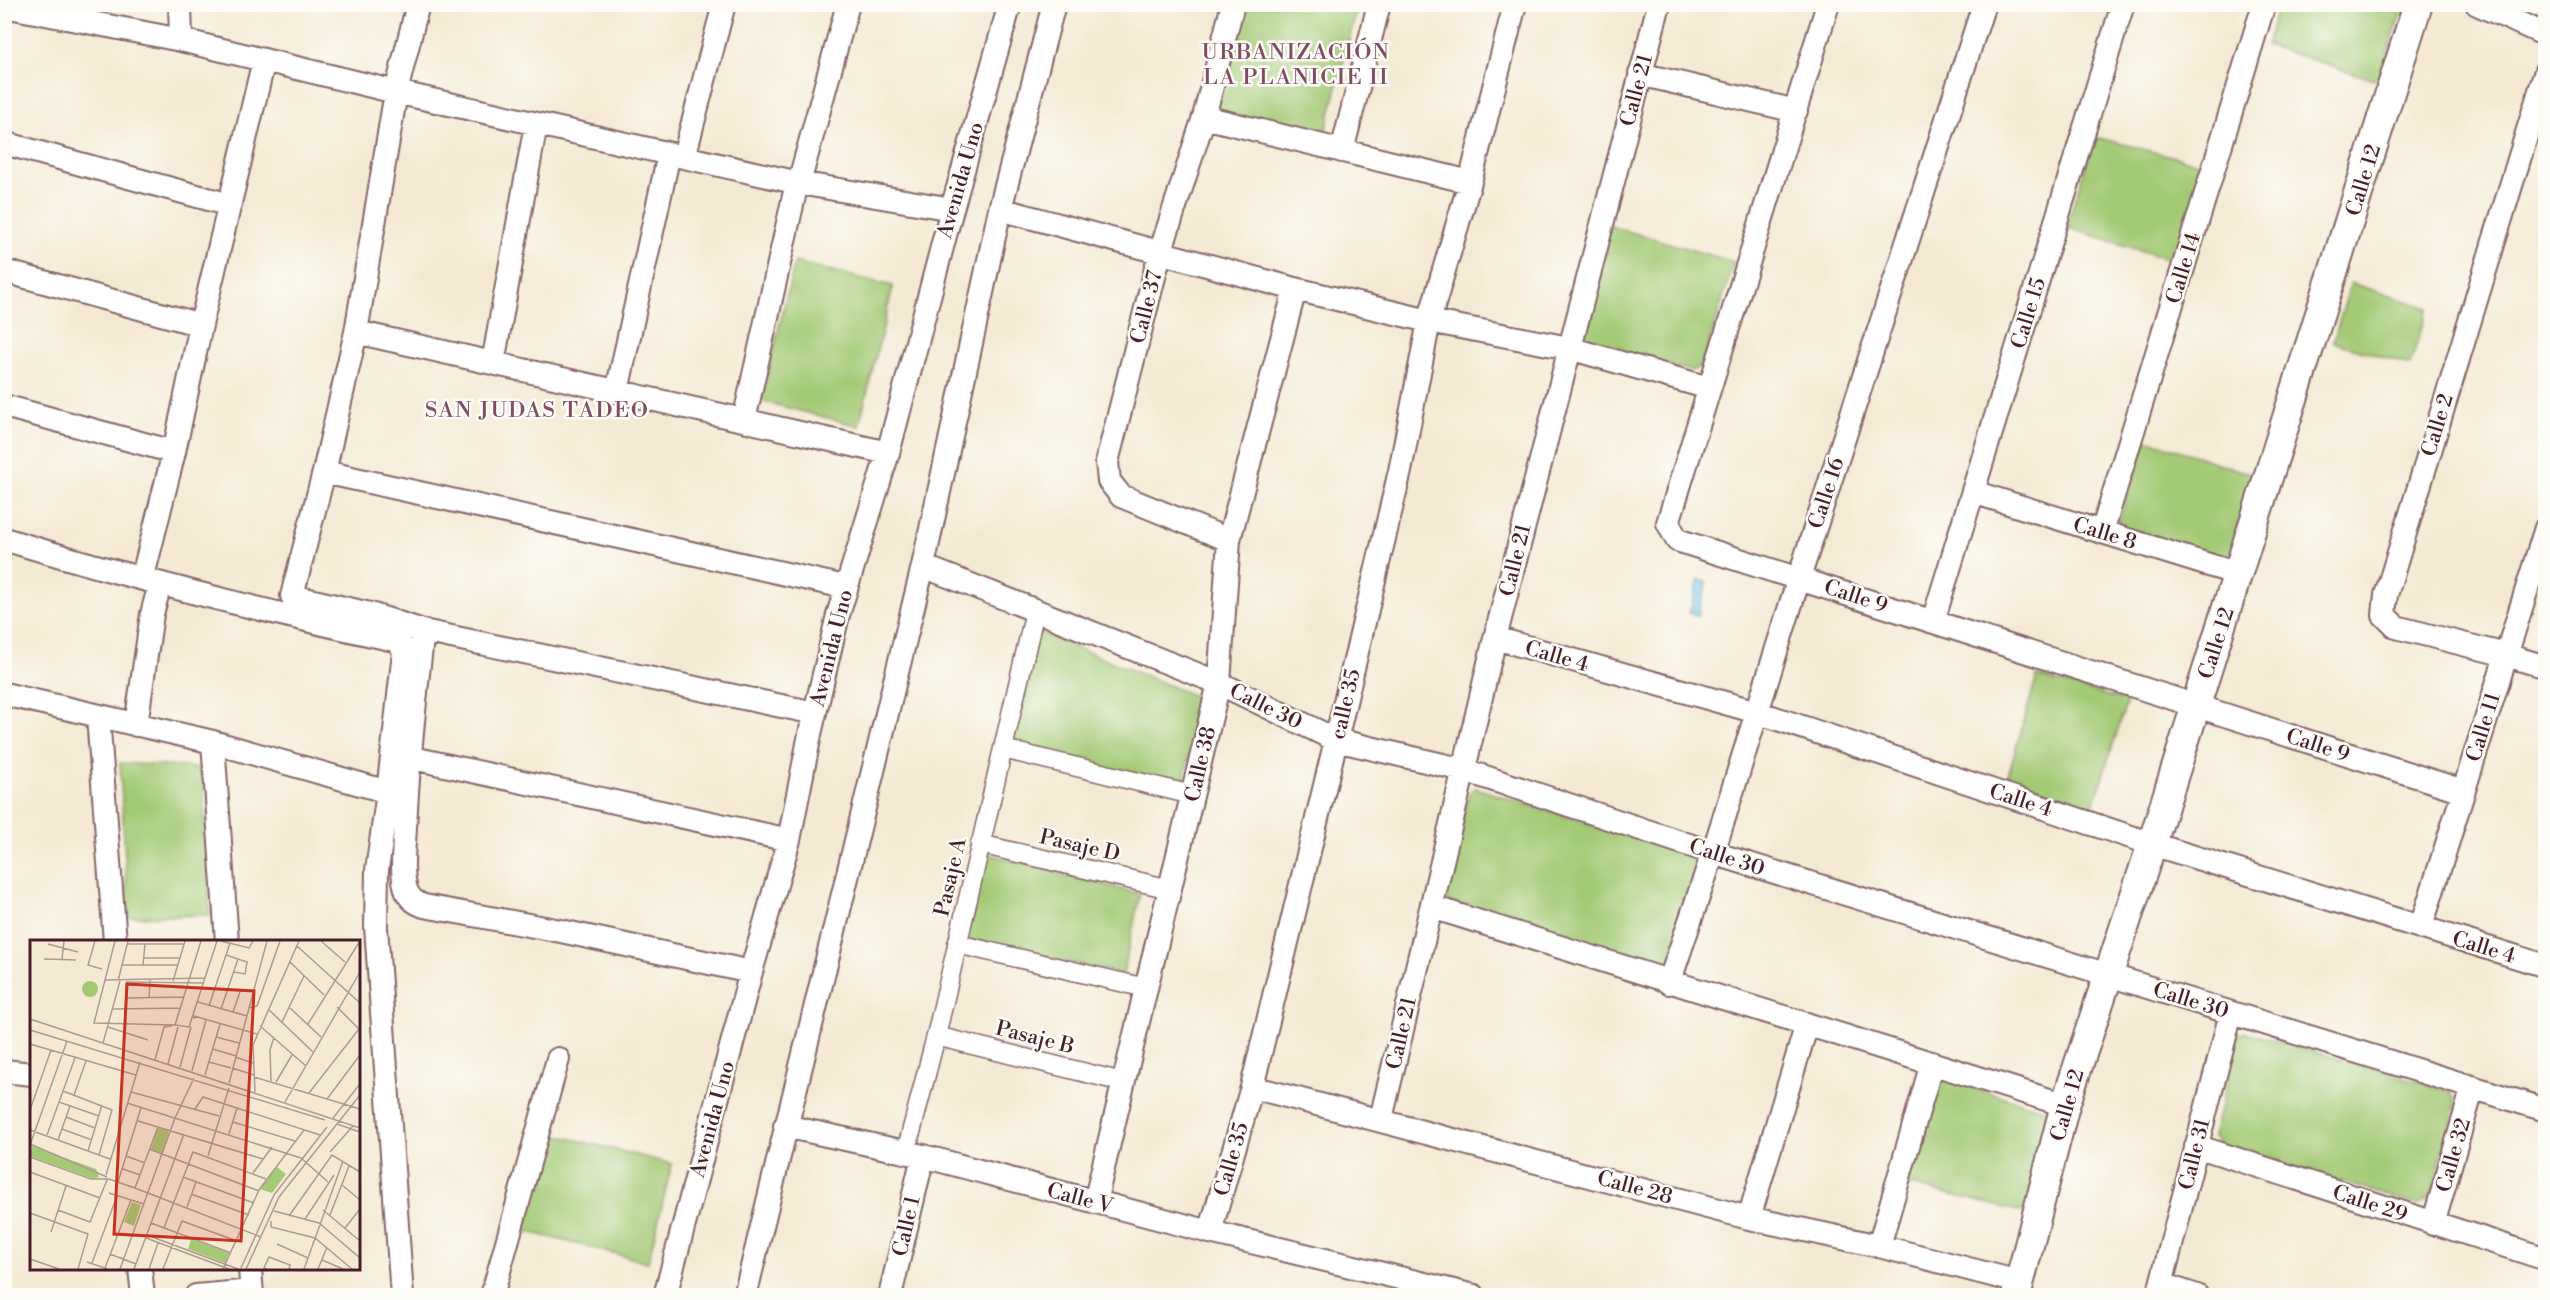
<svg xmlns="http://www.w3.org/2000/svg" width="2550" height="1300" font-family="'Libre Bodoni',serif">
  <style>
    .green { fill: #a3c974; stroke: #767450; stroke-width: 1.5 }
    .water { fill: #68c2e6; stroke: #597088; stroke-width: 1.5 }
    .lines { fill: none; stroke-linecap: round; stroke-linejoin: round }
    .pedestrian-casing { stroke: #866666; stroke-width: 21 }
    .minor-casing { stroke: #866666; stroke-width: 26 }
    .tertiary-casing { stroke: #866666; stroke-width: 32 }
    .pedestrian { stroke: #fff; stroke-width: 18 }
    .minor { stroke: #fff; stroke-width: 22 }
    .tertiary { stroke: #fff; stroke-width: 28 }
    .labels { text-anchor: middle; stroke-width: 5; stroke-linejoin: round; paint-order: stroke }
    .street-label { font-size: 21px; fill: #4a1f2b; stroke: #fdfcf7 }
    .neighbourhood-label { font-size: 22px; letter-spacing: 1.5px; fill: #824d64; stroke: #fdfcf7 }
    .inset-road { fill: none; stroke: #b09990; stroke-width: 1.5 }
    .view { fill: #c8321e; fill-opacity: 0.15; stroke: #c8321e; stroke-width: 3 }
    .inset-edge { fill: none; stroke: #4a1f2b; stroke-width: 3 }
  </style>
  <rect width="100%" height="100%" fill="#fdfcf7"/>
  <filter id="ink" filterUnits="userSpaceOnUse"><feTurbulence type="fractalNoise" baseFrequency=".0167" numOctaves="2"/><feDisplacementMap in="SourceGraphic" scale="12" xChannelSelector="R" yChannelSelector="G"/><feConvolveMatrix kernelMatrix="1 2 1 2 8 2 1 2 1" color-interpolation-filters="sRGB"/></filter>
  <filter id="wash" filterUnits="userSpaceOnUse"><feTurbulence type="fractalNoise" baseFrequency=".008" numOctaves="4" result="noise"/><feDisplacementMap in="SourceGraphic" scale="24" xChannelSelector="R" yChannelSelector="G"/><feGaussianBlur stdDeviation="1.35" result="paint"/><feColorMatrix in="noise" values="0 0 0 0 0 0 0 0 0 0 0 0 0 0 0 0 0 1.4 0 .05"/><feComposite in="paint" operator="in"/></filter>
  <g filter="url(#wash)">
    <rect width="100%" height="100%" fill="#f4ead4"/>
    <path class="green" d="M1240,5h118l-33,129 -11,6 -101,-31z
      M2278,5h126l-26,76 -112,-36z
      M2095,137l112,28 -33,96 -108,-34z
      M1610,226l124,36 -32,104 -11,5 -105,-28 -3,-7z
      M795,262l98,24 -34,140 -98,-25z
      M2351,283l77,25 -18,57 -77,-23z
      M2146,439l110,37 -27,83 -10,3 -102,-36z
      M1034,630l168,69 -20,89 -171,-44z
      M2037,676l90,25 -34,106 -87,-25z
      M120,763l83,5 7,147 -82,2z
      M1475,788l221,68 3,10 -31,98 -15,5 -205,-67 -5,-10 26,-99z
      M981,852l159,42 -17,80 -157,-34z
      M2246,1032l205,59 5,12 -25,93 -13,9 -197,-59 -8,-9 26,-103z
      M1948,1080l101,31 -22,102 -121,-29 32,-101z
      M545,1132l127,32 -24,98 -127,-32z"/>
    <path class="water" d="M1699,580l8,2 -9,33 -9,-2z"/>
  </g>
  <g filter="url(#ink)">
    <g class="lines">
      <defs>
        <path id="pedestrian" d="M1003,749l189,46
          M980,844l190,45
          M957,944l189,44
          M936,1036l187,46
          M906,1152l30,-116 99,-425"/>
        <path id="minor" d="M180,4l1,36
          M418,4l-22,88 -40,240 -32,140 -32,124 78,18 53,17 392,82
          M1828,4l-160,519 9,17 786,251
          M2477,4l69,31
          M4,6l177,34 215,52 403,91 153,26
          M2546,71l-160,524 -2,20 12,12 110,28 40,12
          M1640,74l156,37
          M1204,117l266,65
          M4,143l226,62
          M1342,151l37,-147
          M684,157l40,-153
          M799,183l49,-179
          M1000,209l295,80 134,32 140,27 140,40
          M4,271l197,54
          M356,332l532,121
          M493,363l43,-239
          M617,391l52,-237
          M4,406l170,46
          M744,420l50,-224
          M324,472l521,115
          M1973,492l265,82
          M2102,532l162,-528
          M4,539c130,40 262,73 395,102l5,11 -16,140 -175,-50 -209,-48
          M1229,540l-108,-44 -12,-15 -2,-19 53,-209 44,-136 29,-113
          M923,566l296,117 117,57 128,30 249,83 833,257
          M145,568l29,-116 27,-127 63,-265
          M1933,621l190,-617
          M423,631c-8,66 -15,131 -18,197 -1,19 -5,46 2,64 4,8 9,11 17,14l137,25 190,41
          M1495,638l262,74 395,132 394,122
          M98,716l17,226
          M136,725l16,-111 8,-30
          M213,742l14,200
          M408,757l381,83
          M388,792l-11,78 -1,57 26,369
          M1432,907l633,198
          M2421,927l125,-399
          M1669,983l44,-130 86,-275 185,-574
          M4,1071l28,3
          M1252,1087l497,131 130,28 140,36
          M1381,1119l114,-481 164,-634
          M785,1126l138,30 287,76 264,64
          M2196,1146l350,113
          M1095,1202l124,-519 10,-143 66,-251
          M1749,1218l58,-194
          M2433,1224l40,-137
          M1210,1232l42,-145 84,-347 64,-269 29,-150 41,-139 45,-178
          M1879,1246l53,-183
          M140,1268l3,28
          M250,1268l2,28
          M2161,1284l36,12
          M196,1296l56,-5
          M492,1296l66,-237
          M665,1296l86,-324 38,-132 21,-106 28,-119 50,-162 64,-244 58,-205
          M745,1296l178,-730 77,-357 54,-205
          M890,1296l33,-140
          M2158,1296l73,-283"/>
        <path id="tertiary" d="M2016,1296l49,-191 87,-261 266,-840"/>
      </defs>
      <use href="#pedestrian" class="pedestrian-casing"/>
      <use href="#minor" class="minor-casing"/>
      <use href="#tertiary" class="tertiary-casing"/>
      <use href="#pedestrian" class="pedestrian"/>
      <use href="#minor" class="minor"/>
      <use href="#tertiary" class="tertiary"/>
    </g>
  </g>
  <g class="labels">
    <g class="street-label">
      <text transform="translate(1636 90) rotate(-75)" y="7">Calle 21</text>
      <text transform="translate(960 180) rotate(-74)" y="7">Avenida Uno</text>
      <text transform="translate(2363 180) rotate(-73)" y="7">Calle 12</text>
      <text transform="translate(2183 268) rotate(-73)" y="7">Calle 14</text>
      <text transform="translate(1146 307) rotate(-76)" y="7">Calle 37</text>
      <text transform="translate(2028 313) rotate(-73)" y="7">Calle 15</text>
      <text transform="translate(2437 425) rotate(-73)" y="7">Calle 2</text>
      <text transform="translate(1826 493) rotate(-72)" y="7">Calle 16</text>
      <text transform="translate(2105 533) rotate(17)" y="7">Calle 8</text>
      <text transform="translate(1515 560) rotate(-76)" y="7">Calle 21</text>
      <text transform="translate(1856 596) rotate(18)" y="7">Calle 9</text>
      <text transform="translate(2216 643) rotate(-72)" y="7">Calle 12</text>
      <text transform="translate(831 648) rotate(-76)" y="7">Avenida Uno</text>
      <text transform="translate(1557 656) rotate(16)" y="7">Calle 4</text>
      <text transform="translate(1345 704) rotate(-77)" y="7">calle 35</text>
      <text transform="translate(1266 706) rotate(26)" y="7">Calle 30</text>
      <text transform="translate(2483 727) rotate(-73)" y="7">Calle 11</text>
      <text transform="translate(2318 745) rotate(18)" y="7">Calle 9</text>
      <text transform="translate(1200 764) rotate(-77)" y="7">Calle 38</text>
      <text transform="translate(2021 800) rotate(18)" y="7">Calle 4</text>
      <text transform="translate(1080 845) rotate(13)" y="7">Pasaje D</text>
      <text transform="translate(1727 857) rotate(18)" y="7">Calle 30</text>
      <text transform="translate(950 877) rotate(-77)" y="7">Pasaje A</text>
      <text transform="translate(2484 947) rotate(17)" y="7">Calle 4</text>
      <text transform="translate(2191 1000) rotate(17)" y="7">Calle 30</text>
      <text transform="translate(1401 1033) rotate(-77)" y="7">Calle 21</text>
      <text transform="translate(1035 1037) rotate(14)" y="7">Pasaje B</text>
      <text transform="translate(2067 1105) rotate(-74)" y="7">Calle 12</text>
      <text transform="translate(712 1119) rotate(-75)" y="7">Avenida Uno</text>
      <text transform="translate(2194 1154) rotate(-76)" y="7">Calle 31</text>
      <text transform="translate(2453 1155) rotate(-74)" y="7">Calle 32</text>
      <text transform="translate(1231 1159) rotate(-74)" y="7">Calle 35</text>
      <text transform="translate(1635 1187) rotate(15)" y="7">Calle 28</text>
      <text transform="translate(1080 1198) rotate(15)" y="7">Calle V</text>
      <text transform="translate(2370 1203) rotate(18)" y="7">Calle 29</text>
      <text transform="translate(906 1226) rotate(-77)" y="7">Calle 1</text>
    </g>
    <g class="neighbourhood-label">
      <text x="1296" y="59">URBANIZACIÓN<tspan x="1296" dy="25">LA PLANICIE II</tspan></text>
      <text x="537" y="417">SAN JUDAS TADEO</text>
    </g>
  </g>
  <g transform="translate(30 940)">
    <rect width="330" height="330" fill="#f4ead4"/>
    <path d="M52 49a8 8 0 1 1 16 0a8 8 0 1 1-16 0ZM128,188l11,3 -7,22 -11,-4zM2,206l64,23 3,8 -5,2 -64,-23zM247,227l9,7 -14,19 -12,-4zM102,262l9,3 -7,21 -10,-4zM161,299l38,14 -4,10 -37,-14z" fill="#a3c974"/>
    <path class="inset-road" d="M65,1l-7,24 14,4M85,1l-21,82 81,2M171,1l-26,84 14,2 28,-86M191,1l28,7 4,-7M291,1l24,21M18,4l30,8M97,4h57M267,6l63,57M196,15l21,7 -2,12 -11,-2M114,18h36M14,19l32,1M32,20l2,-19M260,22l34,33M91,25h57M113,25l2,-21M75,40l100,-2M88,41l10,-40M143,41l12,-40M96,42l78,1M96,43v26M96,58l58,-1M119,58l1,-18M168,62l49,14M179,66l21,-63M307,67l22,22M219,68l8,-2 23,-65M260,68l31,29M82,69l68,-1M191,69l17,-50M238,69l45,43M203,72l8,-23M0,79l330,109M164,79v-3l63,18M252,82l22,-46M278,84l52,-83M230,86l46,40M78,87l40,13M0,90l295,90M186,97l23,6M73,103l17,-62M0,104l106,31M183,109l23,7M205,117l18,6M125,120l9,-33 8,-1M179,122l22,6M138,124l10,-37M150,127l11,-40M202,128l22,7M162,131l14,-51M175,135l15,-51M224,137l106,32M241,141l-1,-31 4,-13M246,142l16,-27M199,143l38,-142M33,151l49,19 -13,45M101,152l88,24M225,152l-2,-47 46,-104M279,153l50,-64M44,155l12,-34M297,159l33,-44M29,162l40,14M255,162l75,-130M97,163l174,55 27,24M165,169l8,-12 117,38M0,170l21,-60M36,177l29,11M303,178l27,-34M108,181l125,38M203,182l62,19M307,184l23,8M32,189l30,11M0,190l80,29M199,194l8,-26M17,195l28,-77M28,200l12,-34M0,204l77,33M0,205l37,-104M119,209l110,42M58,211l14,-46M300,212l23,-26M96,216l19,7M178,216l21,-68M0,217l61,22h18l26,9 126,49M93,229l17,6M0,232l70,26M223,233l19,-26M76,235l34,-113M153,237l71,26M88,242l23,-74M312,245l18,15M105,248l23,-61M79,253l35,11M161,254l58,21M157,267l9,-25M28,270l32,12 17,-42M293,270l37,31M244,271l45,12 41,35M0,273l58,21 -10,35M300,275l19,-49M259,276l43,-61 28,17M275,279l29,-44M241,281v6l44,11 37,31M121,283l80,30M134,288l29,-76 73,27M315,288l15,-19M21,292l15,-46M117,295l91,34M116,298l83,31M247,304l31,14M80,314l26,10M0,319l29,10M292,320l21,9M57,322l21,7M62,323l25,-67M75,328l26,-68M211,328l33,-73 53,-68M90,329l55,-151 19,-40M104,329l50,-135M119,329l9,-26M133,329l19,-48 55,20M193,329l36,-79 45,-60M216,329l33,-72 81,-102M237,329l-3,-1 5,-11 21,8 -1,4M274,329l39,-108M288,329l9,-22"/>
    <path class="view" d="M97,44l127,7 -13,250 -127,-7z"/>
    <rect width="330" height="330" class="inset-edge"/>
  </g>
  <rect width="2550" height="1300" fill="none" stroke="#fdfcf7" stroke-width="24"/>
</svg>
